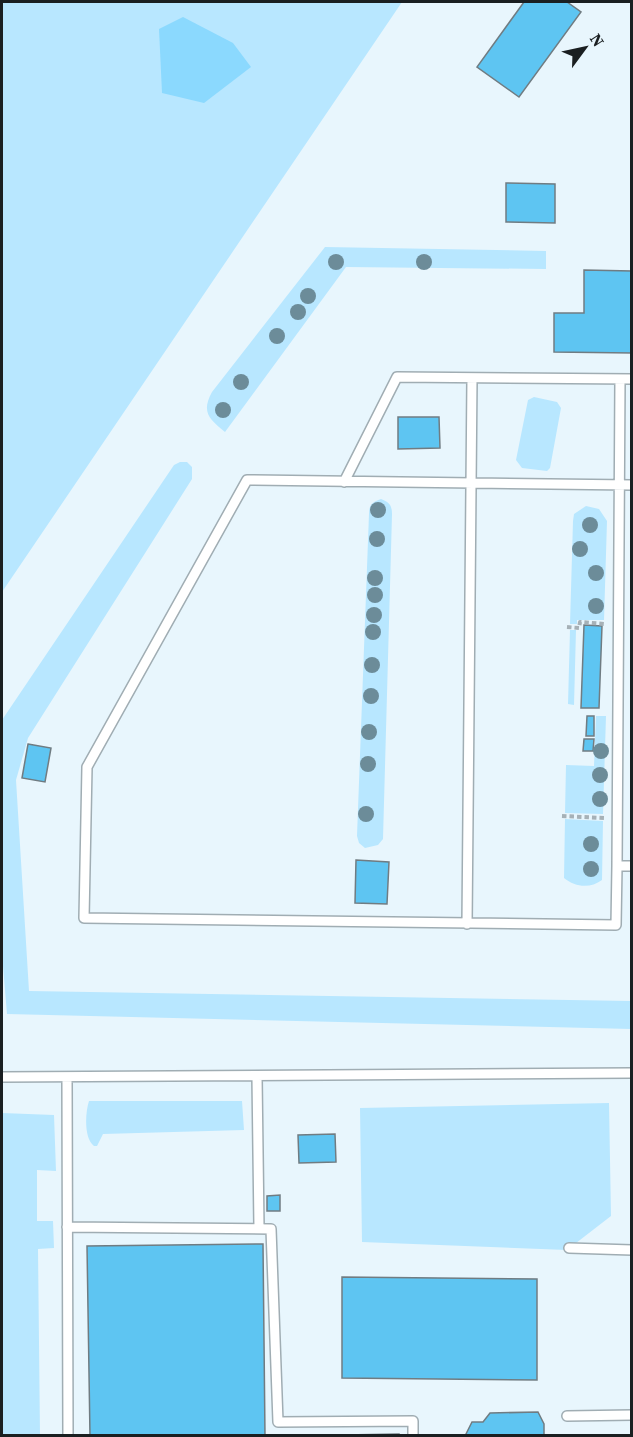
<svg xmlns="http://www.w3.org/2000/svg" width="633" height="1437" font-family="'Source Serif 4',serif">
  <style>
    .green { fill: #b8e7ff }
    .water { fill: #8bd9fe }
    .building { fill: #5ec5f2; stroke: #707c82; stroke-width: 1.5 }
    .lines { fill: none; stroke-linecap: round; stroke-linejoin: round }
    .service-casing { stroke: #a0adb3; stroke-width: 12 }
    .path { stroke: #a6b1b7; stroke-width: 4; stroke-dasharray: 4.5 3; stroke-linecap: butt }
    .service { stroke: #fff; stroke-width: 9 }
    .tree { fill: #6c8c99 }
  </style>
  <rect width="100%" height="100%" fill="#e8f6fd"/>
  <path class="green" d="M2,2h400l-400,590z
    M325,247l221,4v18l-200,-2 -121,165c-16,-13 -24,-20 -13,-40z
    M534,397l23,5 4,6 -11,60 -3,3 -25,-3 -6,-8 12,-60z
    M180,462h7l5,5v12l-164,259 -12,42 13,211 602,10v28l-624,-15 -5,-60v-234l172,-255z
    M381,499c8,3 11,6 11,15l-9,325 -5,6 -13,3 -6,-5 -2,-7 12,-322c0,-9 3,-12 12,-15z
    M586,506l13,3 8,12 -3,99h-27v4h-7l3,-103 1,-7z
    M570,630h6l-2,75 -6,-1z
    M596,716h10l-3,98 -38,-1 1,-48 28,1z
    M565,819l38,2 -1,59c-12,9 -27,7 -38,-2z
    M89,1101h153l2,29 -141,4 -6,12h-3c-10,-7 -9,-33 -5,-45z
    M609,1103l2,113 -44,34 -205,-8 -2,-134z
    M2,1113l52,2 2,56 -19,-1v51h16l1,27 -16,1 2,186h-38z"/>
  <path class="water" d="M183,17l50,26 18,24 -47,36 -42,-10 -3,-64z"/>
  <path class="building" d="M524,2h43l14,10 -62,85 -42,-30z
    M506,183l49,1v39l-49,-1z
    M584,270l48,1v82l-78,-1v-39h30z
    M398,417h41l1,31 -42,1z
    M584,625l18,1 -3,82h-18z
    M587,716h7v20h-8z
    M584,739h10l-1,12h-10z
    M28,744l23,4 -6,34 -23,-4z
    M356,860l33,2 -2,42 -32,-1z
    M335,1134l1,28 -37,1 -1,-28z
    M280,1195v16h-13v-15z
    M263,1244l2,192h-175l-3,-190z
    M342,1277l195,2v101l-195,-2z
    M538,1412l6,12v12h-79l7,-14h11l7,-9z
    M399,1434v2h-111z"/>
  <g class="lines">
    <defs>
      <path id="service" d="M344,482l53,-105 235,2
        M632,485l-385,-5 -160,287 -3,151 532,7 1,-59h15
        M617,866l3,-487
        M467,924l5,-546
        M2,1077l630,-4
        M257,1077l2,151
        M67,1078l1,358
        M67,1227l204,2 7,193 135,-1v15
        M569,1248l63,2
        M567,1416l65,-1"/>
    </defs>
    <use href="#service" class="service-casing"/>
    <path class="path" d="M567,627l12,1 1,-6 24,2
      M562,816l42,2"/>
    <use href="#service" class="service"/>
  </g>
  <g class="tree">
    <circle cx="336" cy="262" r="8"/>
    <circle cx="424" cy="262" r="8"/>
    <circle cx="308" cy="296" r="8"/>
    <circle cx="298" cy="312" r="8"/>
    <circle cx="277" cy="336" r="8"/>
    <circle cx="241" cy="382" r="8"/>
    <circle cx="223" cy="410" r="8"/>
    <circle cx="378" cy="510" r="8"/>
    <circle cx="590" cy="525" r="8"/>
    <circle cx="377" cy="539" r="8"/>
    <circle cx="580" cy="549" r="8"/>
    <circle cx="596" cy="573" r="8"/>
    <circle cx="375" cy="578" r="8"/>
    <circle cx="375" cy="595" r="8"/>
    <circle cx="596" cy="606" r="8"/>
    <circle cx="374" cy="615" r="8"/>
    <circle cx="373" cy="632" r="8"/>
    <circle cx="372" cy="665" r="8"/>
    <circle cx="371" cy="696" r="8"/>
    <circle cx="369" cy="732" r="8"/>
    <circle cx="601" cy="751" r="8"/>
    <circle cx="368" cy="764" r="8"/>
    <circle cx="600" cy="775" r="8"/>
    <circle cx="600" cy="799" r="8"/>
    <circle cx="366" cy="814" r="8"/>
    <circle cx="591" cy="844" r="8"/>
    <circle cx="591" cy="869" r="8"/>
  </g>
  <rect width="633" height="1437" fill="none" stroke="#1a1f21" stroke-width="6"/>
  <g transform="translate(585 48) rotate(57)" stroke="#e8f6fd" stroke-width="4.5" paint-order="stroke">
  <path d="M0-4.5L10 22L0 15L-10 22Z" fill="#1a1f21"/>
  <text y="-9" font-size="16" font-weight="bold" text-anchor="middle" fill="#1a1f21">N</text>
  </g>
</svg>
